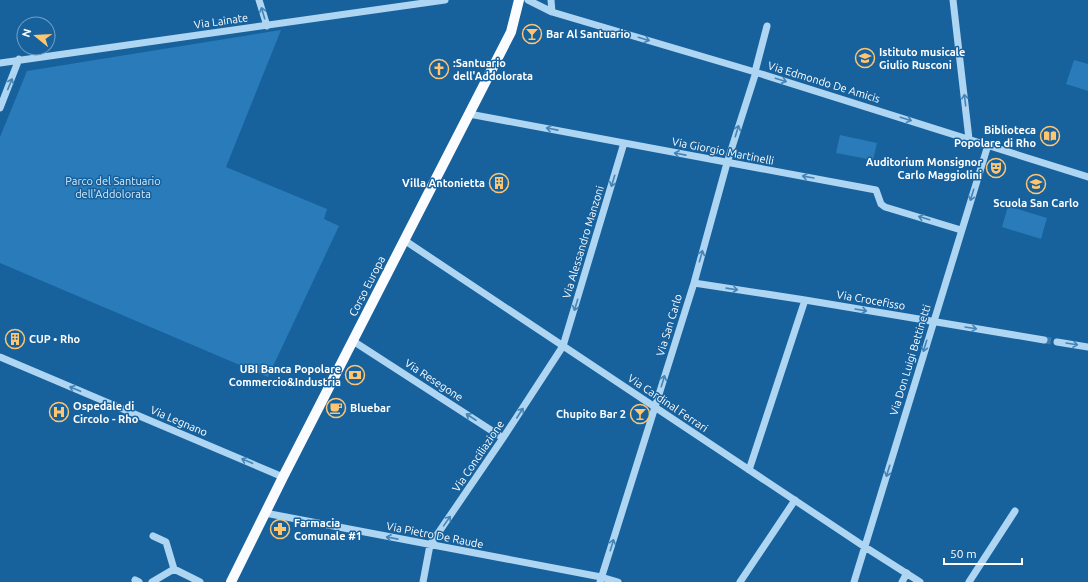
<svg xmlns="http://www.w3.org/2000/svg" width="1088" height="582" font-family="Ubuntu,sans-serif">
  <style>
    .green { fill: #2a7bba }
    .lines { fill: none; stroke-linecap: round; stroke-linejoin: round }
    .minor-tunnel { stroke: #3a79ac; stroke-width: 7; stroke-dasharray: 7 3.5; stroke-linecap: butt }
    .minor { stroke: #aed5f2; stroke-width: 7 }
    .major { stroke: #fafcff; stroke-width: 10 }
    .oneway { stroke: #4484b6 }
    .labels { text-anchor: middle; stroke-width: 3; stroke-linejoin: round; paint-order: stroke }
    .street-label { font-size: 11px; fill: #fff; stroke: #17619d }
    .poi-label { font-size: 11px; font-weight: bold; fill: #fff; stroke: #17619d; text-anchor: start }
    .park-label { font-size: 11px; fill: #d6ecfd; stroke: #17619d }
  </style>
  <rect width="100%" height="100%" fill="#17619d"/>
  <path class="green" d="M281,30l-55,137 101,42 -3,10 15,7 -71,151 -268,-114v-126l27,-66z
    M1074,60l14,4v27l-22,-7z
    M840,135l37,8 -4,17 -37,-7z
    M1008,206l39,12 -6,21 -39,-12z"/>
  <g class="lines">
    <path class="minor-tunnel" d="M1044,340l13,2"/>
    <path class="minor" d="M259,0l8,26
      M528,0l24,12 203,60 333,105
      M551,0l1,12
      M953,0l16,139
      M0,63l445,-63
      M755,72l12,-46
      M0,108l19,-49
      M469,114l407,76 5,14 4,3 76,23
      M404,240l461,307 55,35
      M694,283l111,17 239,40
      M353,341l150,97
      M1057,342l31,5
      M0,357l283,120
      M749,470l56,-170
      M265,513l336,64 17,5
      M153,536l13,6 8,27 26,13
      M135,580l4,2
      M152,582l22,-13
      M423,582l7,-37 73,-107 60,-92 61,-203
      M600,582l94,-299 33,-120 29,-91
      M740,582l55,-82
      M854,582l134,-437
      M902,582l5,-9
      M969,582l46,-71"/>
    <path class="major" d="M231,582l52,-105 228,-445 8,-32"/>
  </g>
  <defs><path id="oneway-shaft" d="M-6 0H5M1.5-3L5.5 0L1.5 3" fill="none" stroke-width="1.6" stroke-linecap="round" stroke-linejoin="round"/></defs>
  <g class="oneway">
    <use href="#oneway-shaft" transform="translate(263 13) rotate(-107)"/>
    <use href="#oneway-shaft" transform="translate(644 39) rotate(17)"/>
    <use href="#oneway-shaft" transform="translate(781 80) rotate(17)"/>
    <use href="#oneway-shaft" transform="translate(10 84) rotate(-68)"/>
    <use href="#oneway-shaft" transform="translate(965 100) rotate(-97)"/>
    <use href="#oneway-shaft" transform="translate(906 119) rotate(17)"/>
    <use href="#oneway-shaft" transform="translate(552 129) rotate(-169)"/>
    <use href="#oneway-shaft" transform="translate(737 131) rotate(-73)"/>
    <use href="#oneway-shaft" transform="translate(680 154) rotate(-169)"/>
    <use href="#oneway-shaft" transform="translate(808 177) rotate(-170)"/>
    <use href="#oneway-shaft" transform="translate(613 181) rotate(107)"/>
    <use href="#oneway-shaft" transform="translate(972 195) rotate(107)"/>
    <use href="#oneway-shaft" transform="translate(924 218) rotate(-163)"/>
    <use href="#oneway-shaft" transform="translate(701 256) rotate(-74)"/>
    <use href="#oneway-shaft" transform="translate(732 289) rotate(8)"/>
    <use href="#oneway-shaft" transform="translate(576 305) rotate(107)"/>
    <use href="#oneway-shaft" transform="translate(861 310) rotate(10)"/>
    <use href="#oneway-shaft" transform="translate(971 328) rotate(9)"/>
    <use href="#oneway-shaft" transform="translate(1072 344) rotate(9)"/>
    <use href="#oneway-shaft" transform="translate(925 346) rotate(107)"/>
    <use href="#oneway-shaft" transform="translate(663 381) rotate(-73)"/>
    <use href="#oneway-shaft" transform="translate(75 389) rotate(-157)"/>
    <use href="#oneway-shaft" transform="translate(520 413) rotate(-57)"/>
    <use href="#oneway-shaft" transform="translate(471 417) rotate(-147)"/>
    <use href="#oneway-shaft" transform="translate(247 461) rotate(-157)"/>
    <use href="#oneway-shaft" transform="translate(888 471) rotate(107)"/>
    <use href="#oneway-shaft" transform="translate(447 521) rotate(-55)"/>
    <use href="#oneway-shaft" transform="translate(392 538) rotate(-169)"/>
    <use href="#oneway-shaft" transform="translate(612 545) rotate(-73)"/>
  </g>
  <defs>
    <symbol id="bar-ring" viewBox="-11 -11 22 22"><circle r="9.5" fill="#17619d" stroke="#ffc570" stroke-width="1.5"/><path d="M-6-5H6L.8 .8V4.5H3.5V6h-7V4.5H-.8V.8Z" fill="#ffc570"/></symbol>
    <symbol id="school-ring" viewBox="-11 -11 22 22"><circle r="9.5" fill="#17619d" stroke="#ffc570" stroke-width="1.5"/><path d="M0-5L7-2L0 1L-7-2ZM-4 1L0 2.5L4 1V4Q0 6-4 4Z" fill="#ffc570"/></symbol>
    <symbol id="church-ring" viewBox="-11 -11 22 22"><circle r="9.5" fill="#17619d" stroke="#ffc570" stroke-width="1.5"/><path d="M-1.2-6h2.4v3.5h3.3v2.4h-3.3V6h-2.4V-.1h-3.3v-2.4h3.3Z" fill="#ffc570"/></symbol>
    <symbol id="library-ring" viewBox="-11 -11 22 22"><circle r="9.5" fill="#17619d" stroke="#ffc570" stroke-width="1.5"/><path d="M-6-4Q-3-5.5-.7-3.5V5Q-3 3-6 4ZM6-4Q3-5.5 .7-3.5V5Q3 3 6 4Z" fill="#ffc570"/></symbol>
    <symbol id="theatre-ring" viewBox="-11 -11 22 22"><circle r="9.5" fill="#17619d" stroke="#ffc570" stroke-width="1.5"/><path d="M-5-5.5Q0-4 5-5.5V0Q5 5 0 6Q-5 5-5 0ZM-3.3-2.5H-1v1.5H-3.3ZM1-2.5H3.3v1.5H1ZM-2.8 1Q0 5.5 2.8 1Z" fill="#ffc570"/></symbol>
    <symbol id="building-ring" viewBox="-11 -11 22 22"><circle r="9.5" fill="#17619d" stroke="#ffc570" stroke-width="1.5"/><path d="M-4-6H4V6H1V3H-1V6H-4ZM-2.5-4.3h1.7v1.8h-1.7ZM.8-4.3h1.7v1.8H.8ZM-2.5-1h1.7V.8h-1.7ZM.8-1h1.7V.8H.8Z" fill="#ffc570"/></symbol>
    <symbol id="bank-ring" viewBox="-11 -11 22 22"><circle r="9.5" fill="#17619d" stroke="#ffc570" stroke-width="1.5"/><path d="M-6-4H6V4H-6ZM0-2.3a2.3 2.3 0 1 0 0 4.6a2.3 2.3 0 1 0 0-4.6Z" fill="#ffc570"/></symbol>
    <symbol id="cafe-ring" viewBox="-11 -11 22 22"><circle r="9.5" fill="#17619d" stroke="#ffc570" stroke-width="1.5"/><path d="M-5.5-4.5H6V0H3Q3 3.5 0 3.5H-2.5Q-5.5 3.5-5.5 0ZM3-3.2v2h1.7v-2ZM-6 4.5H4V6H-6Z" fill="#ffc570"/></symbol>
    <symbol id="hospital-ring" viewBox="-11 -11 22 22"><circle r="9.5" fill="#17619d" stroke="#ffc570" stroke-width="1.5"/><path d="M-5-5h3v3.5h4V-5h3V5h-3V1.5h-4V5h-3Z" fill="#ffc570"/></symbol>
    <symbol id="pharmacy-ring" viewBox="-11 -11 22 22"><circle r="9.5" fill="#17619d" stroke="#ffc570" stroke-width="1.5"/><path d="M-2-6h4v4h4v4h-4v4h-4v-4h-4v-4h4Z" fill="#ffc570"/></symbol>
  </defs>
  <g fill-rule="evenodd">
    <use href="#bar-ring" x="521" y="23" width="22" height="22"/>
    <use href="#school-ring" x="854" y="47" width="22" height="22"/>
    <use href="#church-ring" x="428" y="58" width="22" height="22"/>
    <use href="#library-ring" x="1039" y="125" width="22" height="22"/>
    <use href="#theatre-ring" x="985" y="157" width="22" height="22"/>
    <use href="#building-ring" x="488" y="172" width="22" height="22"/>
    <use href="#school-ring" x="1025" y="173" width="22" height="22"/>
    <use href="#building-ring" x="4" y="328" width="22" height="22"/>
    <use href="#bank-ring" x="344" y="364" width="22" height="22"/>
    <use href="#cafe-ring" x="325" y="397" width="22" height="22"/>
    <use href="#hospital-ring" x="48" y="401" width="22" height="22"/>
    <use href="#bar-ring" x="629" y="403" width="22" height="22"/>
    <use href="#pharmacy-ring" x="269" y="518" width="22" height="22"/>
  </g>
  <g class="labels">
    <g class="street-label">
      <text transform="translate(221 21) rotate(-8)" y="4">Via Lainate</text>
      <text transform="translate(824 82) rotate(17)" y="4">Via Edmondo De Amicis</text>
      <text transform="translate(723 151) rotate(11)" y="4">Via Giorgio Martinelli</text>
      <text transform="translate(583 242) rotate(-73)" y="4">Via Alessandro Manzoni</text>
      <text transform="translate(367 286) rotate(-63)" y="4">Corso Europa</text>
      <text transform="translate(871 300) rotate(10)" y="4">Via Crocefisso</text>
      <text transform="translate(669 325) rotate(-73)" y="4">Via San Carlo</text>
      <text transform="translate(910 360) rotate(-73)" y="4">Via Don Luigi Bettinetti</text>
      <text transform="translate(434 380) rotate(33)" y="4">Via Resegone</text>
      <text transform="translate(668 403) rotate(34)" y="4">Via Cardinal Ferrari</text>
      <text transform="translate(179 421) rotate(23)" y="4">Via Legnano</text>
      <text transform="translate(478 456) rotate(-56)" y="4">Via Conciliazione</text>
      <text transform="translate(435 535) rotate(11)" y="4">Via Pietro De Raude</text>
    </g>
    <g class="poi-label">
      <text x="546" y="38">Bar Al Santuario</text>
      <text x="879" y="56">Istituto musicale<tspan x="879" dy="13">Giulio Rusconi</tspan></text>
      <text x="453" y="67">:Santuario<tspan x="453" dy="13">dell'Addolorata</tspan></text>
      <text x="1036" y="134" text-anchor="end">Biblioteca<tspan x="1036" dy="13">Popolare di Rho</tspan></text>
      <text x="982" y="166" text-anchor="end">Auditorium Monsignor<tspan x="982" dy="13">Carlo Maggiolini</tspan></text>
      <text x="485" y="187" text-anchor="end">Villa Antonietta</text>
      <text x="1036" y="207" text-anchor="middle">Scuola San Carlo</text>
      <text x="29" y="343">CUP • Rho</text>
      <text x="341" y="373" text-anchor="end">UBI Banca Popolare<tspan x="341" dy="13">Commercio&amp;Industria</tspan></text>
      <text x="73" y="410">Ospedale di<tspan x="73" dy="13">Circolo - Rho</tspan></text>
      <text x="350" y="412">Bluebar</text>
      <text x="626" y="418" text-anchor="end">Chupito Bar 2</text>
      <text x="294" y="527">Farmacia<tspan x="294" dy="13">Comunale #1</tspan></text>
    </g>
    <g class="park-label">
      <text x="113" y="185">Parco del Santuario<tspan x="113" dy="13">dell'Addolorata</tspan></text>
    </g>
  </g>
  <g transform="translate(36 36) rotate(288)"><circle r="19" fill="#17619d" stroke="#74a0c4"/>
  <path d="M0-3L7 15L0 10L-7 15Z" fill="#ffc570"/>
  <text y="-6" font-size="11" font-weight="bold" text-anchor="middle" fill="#ffffff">N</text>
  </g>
  <path d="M944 558v6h78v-6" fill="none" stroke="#ffffff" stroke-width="2"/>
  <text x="950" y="558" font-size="12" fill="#ffffff" stroke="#17619d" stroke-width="3" paint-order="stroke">50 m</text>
</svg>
